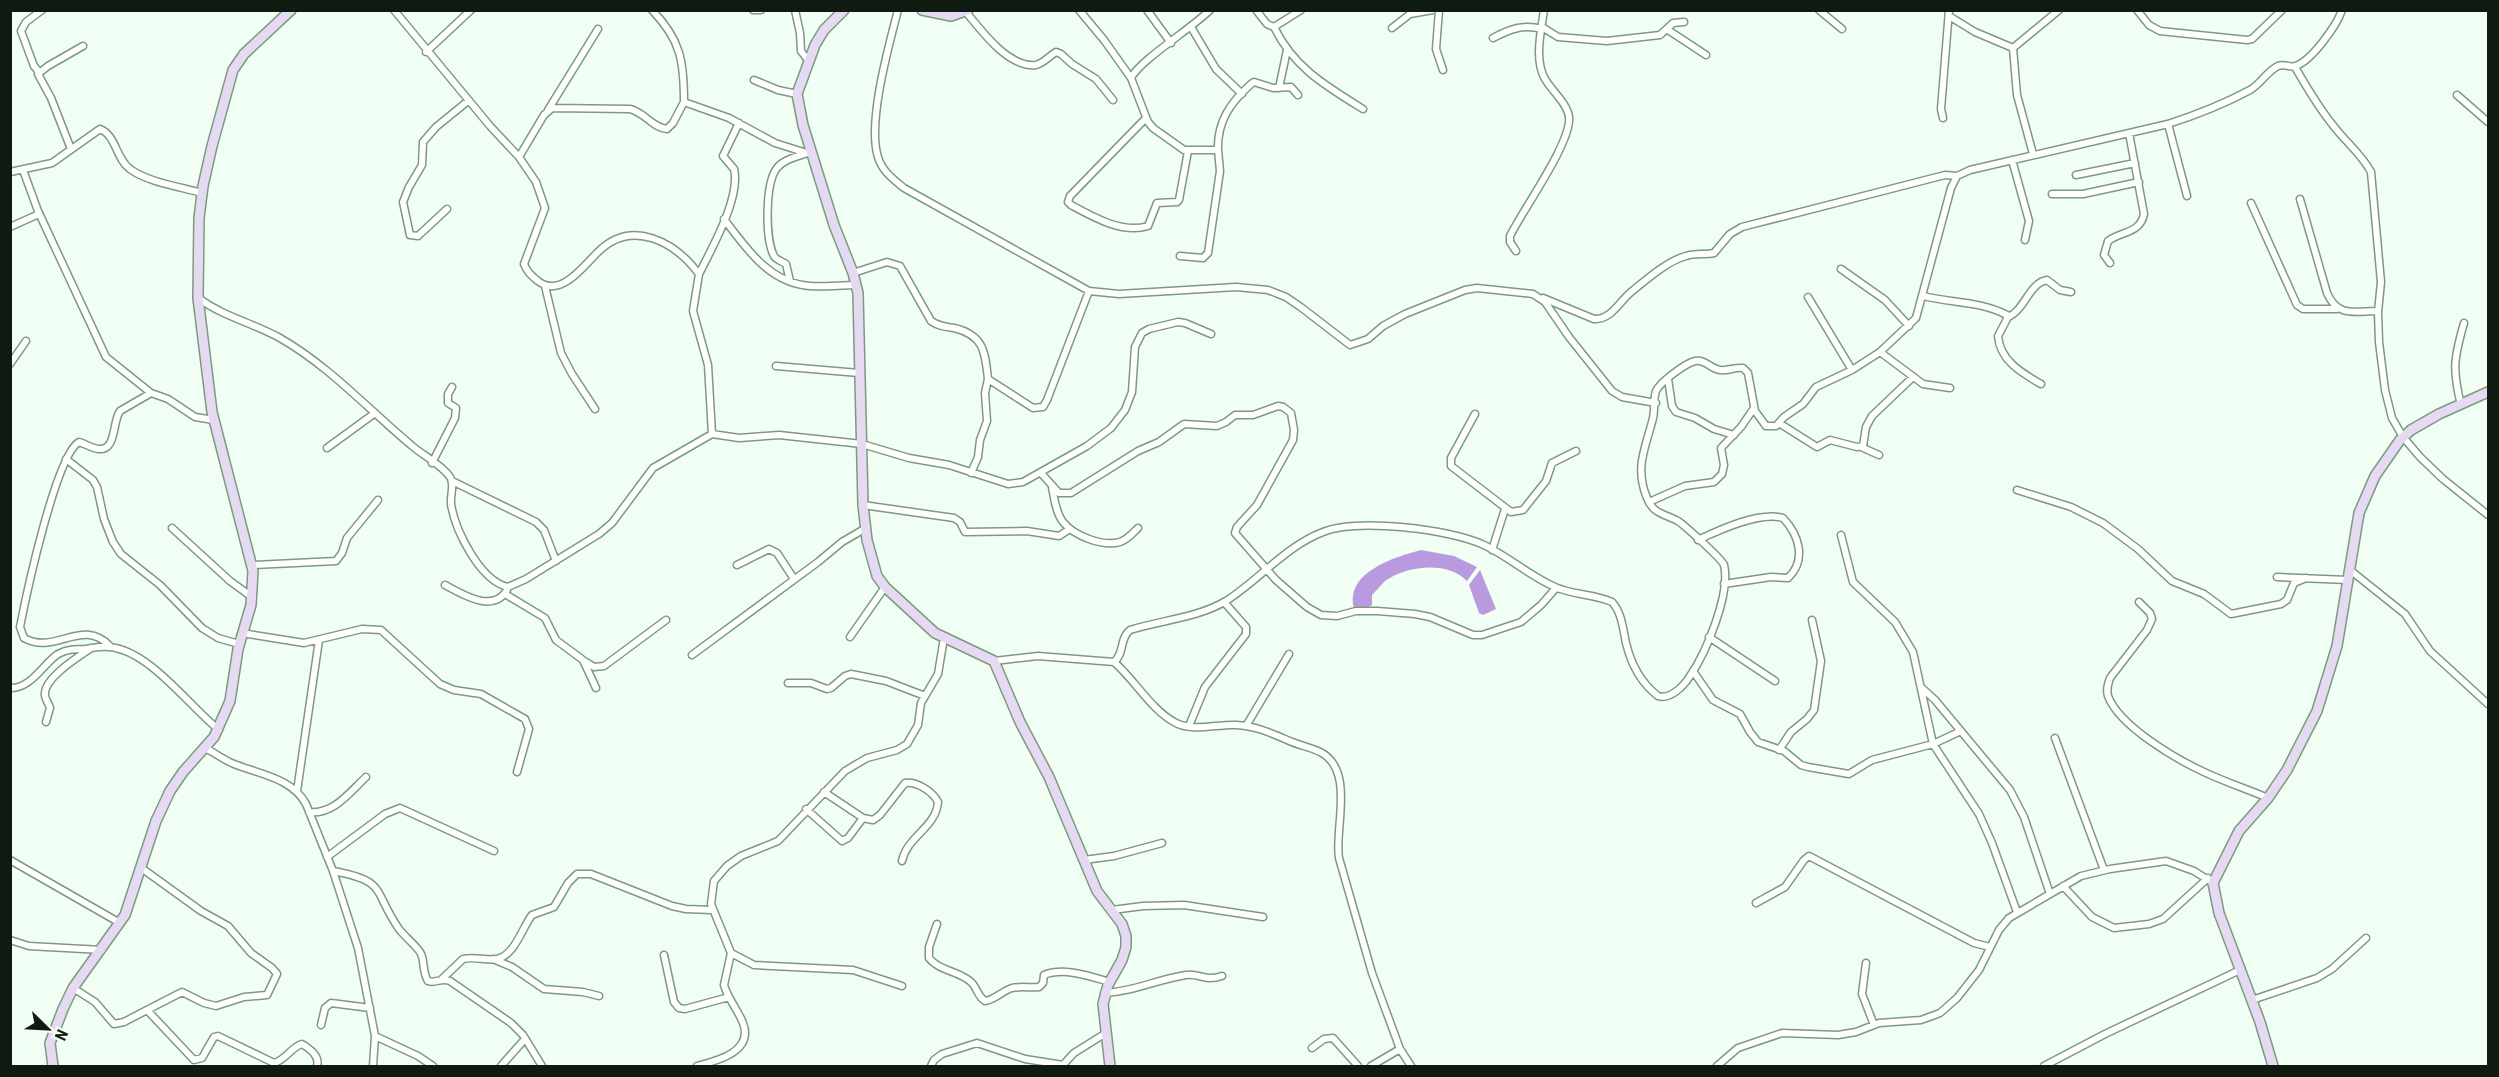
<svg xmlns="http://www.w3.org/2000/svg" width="2499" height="1077" font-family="'Roboto Condensed',sans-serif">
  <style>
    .water { fill: #b89bde }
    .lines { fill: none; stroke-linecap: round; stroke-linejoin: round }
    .street-casing { stroke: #7d9a81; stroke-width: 9 }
    .secondary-casing { stroke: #7d9a81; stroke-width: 12 }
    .street { stroke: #fff; stroke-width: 6 }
    .secondary { stroke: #e5daf1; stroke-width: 9 }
  </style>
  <rect width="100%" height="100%" fill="#f1fef3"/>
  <path class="water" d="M1421,550l33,6 23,11 -10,14c-19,-20 -59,-16 -82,0 -4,4 -8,9 -13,14v10l-6,3h-12c-9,-36 41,-51 67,-58z
    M1480,570l16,39 -13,6 -4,-2 -10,-28z"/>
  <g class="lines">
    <defs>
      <path id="street" d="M394,10l96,116 29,31 17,25 9,26 -21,56c3,8 8,12 14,17 23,18 46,-16 60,-29 34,-34 77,-10 101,22l-6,37 15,54 4,69
        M652,10c29,30 32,52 32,92
        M753,10h8
        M795,10l5,23 1,18 7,9
        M898,10c-9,35 -31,113 -20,147 4,14 15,22 26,31l185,103 30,3 117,-7 32,3 18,7 16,11 48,37 18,-6 15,-13 22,-12 60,-24 12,-2 56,6 12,8 24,35 43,54 10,6 34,6
        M1079,10l25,30 27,38 17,44 5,6 31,22h34c-1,-29 13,-48 33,-66l3,-2 19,6 18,-1 7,8
        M1147,10l24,33
        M1256,10l11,14 7,3 27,-17
        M1439,10l-3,39 7,21
        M1819,10l23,19
        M2137,10l12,15 11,6 87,9 5,-1 30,-29
        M966,12c15,18 42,56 70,53 8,-2 13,-9 20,-13l5,2 11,10 24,15 17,21
        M1949,16l26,16 38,16 4,47 16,59
        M1191,27l25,42 26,25
        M1274,27c20,41 52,59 89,82
        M1542,27l16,10 49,4 53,-6 13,-12 11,-1
        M1392,28l18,-14 23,-4
        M1668,30l38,25
        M1493,38c17,-9 30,-14 49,-9
        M2013,48l46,-38
        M426,52l45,-42
        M2295,67c12,21 25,43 41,62 12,15 26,26 35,43l10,110 -3,30 1,30 6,48 7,28 11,19 17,20 23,22 45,36
        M39,72l-5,-6 -13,-35 5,-9 16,-12
        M1131,78c9,-18 60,-49 79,-68
        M754,80l24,10 19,4
        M1279,88l8,-38
        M2457,95l31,27
        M548,110l50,-81
        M1146,118l-76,78 -2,6 3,3c22,12 51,29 77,21l9,-23 20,-1 2,-2 9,-49
        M1943,118l-2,-9 8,-99
        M2168,124l19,72
        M71,149l-20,-51 -13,-24 10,-8 35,-20
        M519,157l25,-42 8,-7 78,1c14,3 23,19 37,20l6,-6 11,-21 45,16 46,25 38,12
        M2012,160l17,61 -4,19
        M23,170l15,41 68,146 45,36 17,6 27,18 19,3
        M10,172l42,-9 48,-34c16,6 16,30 30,40 17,13 51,18 72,24
        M2076,175l59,-12
        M2052,194h31l56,-12
        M2300,199l27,94c11,25 28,18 51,18
        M2251,203l46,102 6,4h34
        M447,209l-29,27 -8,-1 -7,-33 6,-15 13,-22 1,-23 13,-15 32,-26
        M724,219c22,29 45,64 86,67 15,1 31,-1 46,-1
        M10,227l29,-13
        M1516,251l-6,-9v-6c12,-25 62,-94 59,-119 -2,-14 -17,-26 -24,-38 -11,-19 -4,-48 -1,-69
        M1180,256l23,2 5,-5 12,-82 -2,-21
        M2110,263l-6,-8 4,-14c13,-10 32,-7 36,-27l-15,-81
        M1841,269l44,31 24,26
        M853,273l34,-11 13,4 31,55c7,5 14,6 23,7 30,7 31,24 34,51l45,29 10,-1 4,-7 42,-109
        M699,274c13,-26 42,-77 35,-105l-11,-13 16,-33
        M790,281l-4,-17c-4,-3 -10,-4 -12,-8 -9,-17 -9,-73 3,-88 7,-9 20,-11 30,-15
        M545,286l16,67 11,21 23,35
        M1923,296c28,7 57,5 84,19v4l-9,17c2,25 24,37 43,48
        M1808,297l44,73
        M198,298c26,19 55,25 82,40 49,28 88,71 131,107 11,10 30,19 39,32 5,7 0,18 1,27 4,26 29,77 57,83l18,-8 73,-45 13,-11 41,-55 59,-34 27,4 40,-3 83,9 47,14 40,7 59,19 15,-2 64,-36 24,-18 14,-18 7,-18 3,-45 7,-14 7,-4 29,-7 7,1 26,11
        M1543,298l51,21c17,1 25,-17 37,-27 15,-12 36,-31 55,-36 9,-3 19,-1 28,-3l16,-19 12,-7 203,-52 12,1
        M2008,317c17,-7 21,-34 39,-37l13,10 11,2
        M1880,352l43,32 27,4
        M10,364l16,-23
        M776,366l83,7
        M1668,379l4,27 4,6 19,6 19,11 20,6
        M2461,405c-9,-36 -7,-47 3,-82
        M1475,414l-24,44v8l60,46 12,-2 23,-29 6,-18 24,-12
        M1779,423l38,24 13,-7 27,7 6,-1 3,-19 6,-11 41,-39
        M1861,447l18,8
        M327,448l48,-35
        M66,459l27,21 4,7 7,32 9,23 8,12 39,31 42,43 16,10 21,6
        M432,463l23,-45 1,-10 -8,-5v-9l4,-7
        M971,473l7,-16 2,-17 7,-19 -2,-28 3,-14
        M1041,473l18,20h12l67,-42 21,-9 25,-18 33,2 9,-4 9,-7h18l25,-9 5,1 8,6 3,17 -1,10 -36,65 -20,22 -2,6 41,47 31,27 14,8 16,1 19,-5h21l38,3 15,3 43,18h9l39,-13 20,-17 15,-17
        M452,481l84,41 8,8 12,31
        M1052,487c2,11 4,26 11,35 11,14 40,25 57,20 7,-2 13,-9 18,-14
        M2017,490l54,17 32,16 35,26 34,32 32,13 27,20 50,-10 6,-4 7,-17 12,-5
        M1649,502l36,-16 29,-4 8,-8 2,-9 -3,-17 20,-21 13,-19
        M863,505l91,13 6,4 5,10 62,-1 32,5 11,-7
        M172,528l58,53 22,16
        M1841,535l12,47 42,40 18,30 20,92 46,70 13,29 25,69
        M1698,540c21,-10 62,-29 85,-22 16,17 24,42 5,60l-17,-1 -47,7
        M1492,550l13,-41
        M252,565l84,-4 6,-8 5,-15 31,-38
        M737,565l32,-16 8,4 17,26
        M2350,570l55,44 25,37 58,53
        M2277,577l71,3
        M445,585c17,9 48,29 62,5
        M505,594l40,24 11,22 27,20 13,28
        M2139,602l11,11 2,6 -5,11 -37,48c-2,6 -4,11 -2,18 11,30 68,63 96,76 21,10 43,17 64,26
        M242,633l62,10 58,-14 19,1 59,54 14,6 27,4 44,25 4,10 -12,43
        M850,637l35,-50
        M1709,637l66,44
        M111,647c-29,-31 -55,9 -87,-9l-4,-11c6,-31 36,-172 59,-185 7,2 12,6 19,7 19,2 14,-27 22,-38l31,-18
        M692,655l126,-93 24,-20 24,-14
        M994,661l44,-5 76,6c21,18 37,48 62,61 18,9 41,1 60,2 21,1 37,9 56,17 10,4 21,6 30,11 33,19 12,77 17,105l33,115 28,76 11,17
        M586,662l8,5 10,-1 62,-46
        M1114,662c11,-9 5,-23 16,-32 32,-10 67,-12 96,-29 33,-21 60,-55 97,-69 34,-14 127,-3 161,13 25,12 46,31 71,42 18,8 39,7 57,15 10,11 11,27 14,41 5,21 15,40 32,53 12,4 26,-10 32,-20 16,-23 41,-83 34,-111 -2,-6 -40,-40 -46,-44 -13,-7 -25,-7 -31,-23 -13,-31 -1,-51 6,-80 2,-8 0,-19 3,-27 4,-9 30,-28 39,-30 10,-2 16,8 25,9 8,1 15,-3 23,-2l5,5 7,38 11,15h10l8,-9 19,-13 13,-17 36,-17 28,-18 36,-34 35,-130 6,-12 13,-6 198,-46c28,-9 56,-20 82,-34 11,-6 16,-18 28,-24 7,-3 11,2 17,0 16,-4 42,-41 47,-56
        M1693,671l20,29 27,14 10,18 8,10 26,9 17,14 7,2 41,7 23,-14 61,-16 28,-13
        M788,683h23l16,6 4,-1 14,-12 6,-2 35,7 39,15
        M10,688c21,1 33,-24 48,-34 9,-5 18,-5 27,-5 8,-1 16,-3 24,-2 40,3 79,58 110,83
        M1922,688l13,12 75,90 14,27 26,77
        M46,722l4,-14c-1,-4 -5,-9 -5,-13 -2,-17 35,-39 46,-47
        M1189,726l16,-39 41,-53v-7l-22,-25
        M1246,726l43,-72
        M2055,738l49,132
        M205,748c10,5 19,12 29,16 25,10 58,14 72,40l27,67 25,77 17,88 -2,30
        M1779,750l12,-18 16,-13 7,-9 7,-49 -9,-41
        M297,791l22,-151
        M824,792l39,26 10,2 7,-5 25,-32c12,-2 28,9 33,19 -2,26 -31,34 -36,59
        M806,809l36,32 6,-3 15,-20
        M309,812c24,3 40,-19 57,-35
        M327,857l58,-43 15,-6 94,43
        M10,860l110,63
        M1084,860l30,-4 48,-13
        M140,867l61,44 27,15 23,27 21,15 5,6 -10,21 -23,2 -28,9 -12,-3 -22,-11 -35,18
        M333,871c55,10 39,19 66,58 5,7 20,19 22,25 4,8 1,18 7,27 8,3 13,-4 22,0l61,42 12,12 19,31
        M2063,886l29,31 22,11 35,-4 14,-5 45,-41
        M1756,903l29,-16 19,-27 5,-4 165,87 16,4
        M1112,910l31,-4 41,-1 79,12
        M937,924l-8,23v11c10,13 30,13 42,24 6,5 6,14 14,19 10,-1 17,-10 27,-13 9,-2 18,0 27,-1l4,-4 1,-8c20,-8 45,1 66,7
        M10,940l19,6 73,4
        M731,953l23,12 99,5 49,16
        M664,955l10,47 5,6 6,1 44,-12
        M493,959l19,8 32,22 39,3 16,4
        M1866,963l-4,31 12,31
        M442,979l21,-20c11,-3 23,2 34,0 18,-4 25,-31 35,-44l22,-8 14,-24 9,-9h14l81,32 14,3 26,1
        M73,988l22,14 19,22 10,-2 23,-12 47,50 8,-2 12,-21 4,-1 56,27c12,-3 17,-16 28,-19 8,5 18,12 15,22
        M1104,993c29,-1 54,-14 82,-18 15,-2 17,7 36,1
        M2252,1000l65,-22 15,-9 34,-31
        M321,1025l4,-17 6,-5 39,5
        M375,1036l43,20 15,10
        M1312,1048l12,-9 9,-1 25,28
        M501,1066l24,-27
        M697,1066c19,-5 57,-14 46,-43 -5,-13 -15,-24 -19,-38l7,-32 -20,-49 3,-23 13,-15 14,-10 37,-15 67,-70 22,-13 30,-8 10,-6 11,-19 3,-22 17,-29 6,-36
        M931,1066l3,-6 8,-6 35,-11 48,16 38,6
        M1062,1066l12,-13 32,-20
        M1371,1066l29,-17
        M1717,1066l21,-18 44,-15 56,2 18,-3 23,-9 42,-3 19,-7 17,-15 22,-28 20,-40 10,-12 72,-42 29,-7 56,-8 28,10 19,12
        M2044,1066l61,-32 135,-64"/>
      <path id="secondary" d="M844,10l-20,20 -9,15 -18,49 6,31 31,100 19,48 5,20 5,212 4,35 10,36 8,11 50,46 59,28 26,61 29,55 48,114 25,33 4,12v11l-4,13 -14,25 -5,19 7,62
        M922,10l29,6 17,-6
        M53,1066l-3,-23 13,-34 10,-21 52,-73 31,-94 14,-30 13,-19 31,-35 16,-36 8,-52 13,-44 2,-34 -41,-159 -14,-114 1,-80 4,-32 9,-40 21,-76 11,-16 47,-44
        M2273,1066l-13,-44 -41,-109 -6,-30 26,-52 29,-33 19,-28 30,-59 20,-65 22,-133 16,-37 25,-36 11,-10 28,-16 49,-22"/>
    </defs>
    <use href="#street" class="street-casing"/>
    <use href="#secondary" class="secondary-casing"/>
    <use href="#street" class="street"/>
    <use href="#secondary" class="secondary"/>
  </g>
  <rect width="2499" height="1077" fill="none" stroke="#0f1a11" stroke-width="24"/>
  <g transform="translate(48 1029) rotate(114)" stroke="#f1fef3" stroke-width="4.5" paint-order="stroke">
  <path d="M0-4.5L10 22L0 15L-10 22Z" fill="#0f1a11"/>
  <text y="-9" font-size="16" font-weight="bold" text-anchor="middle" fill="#0f1a11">N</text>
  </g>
</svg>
